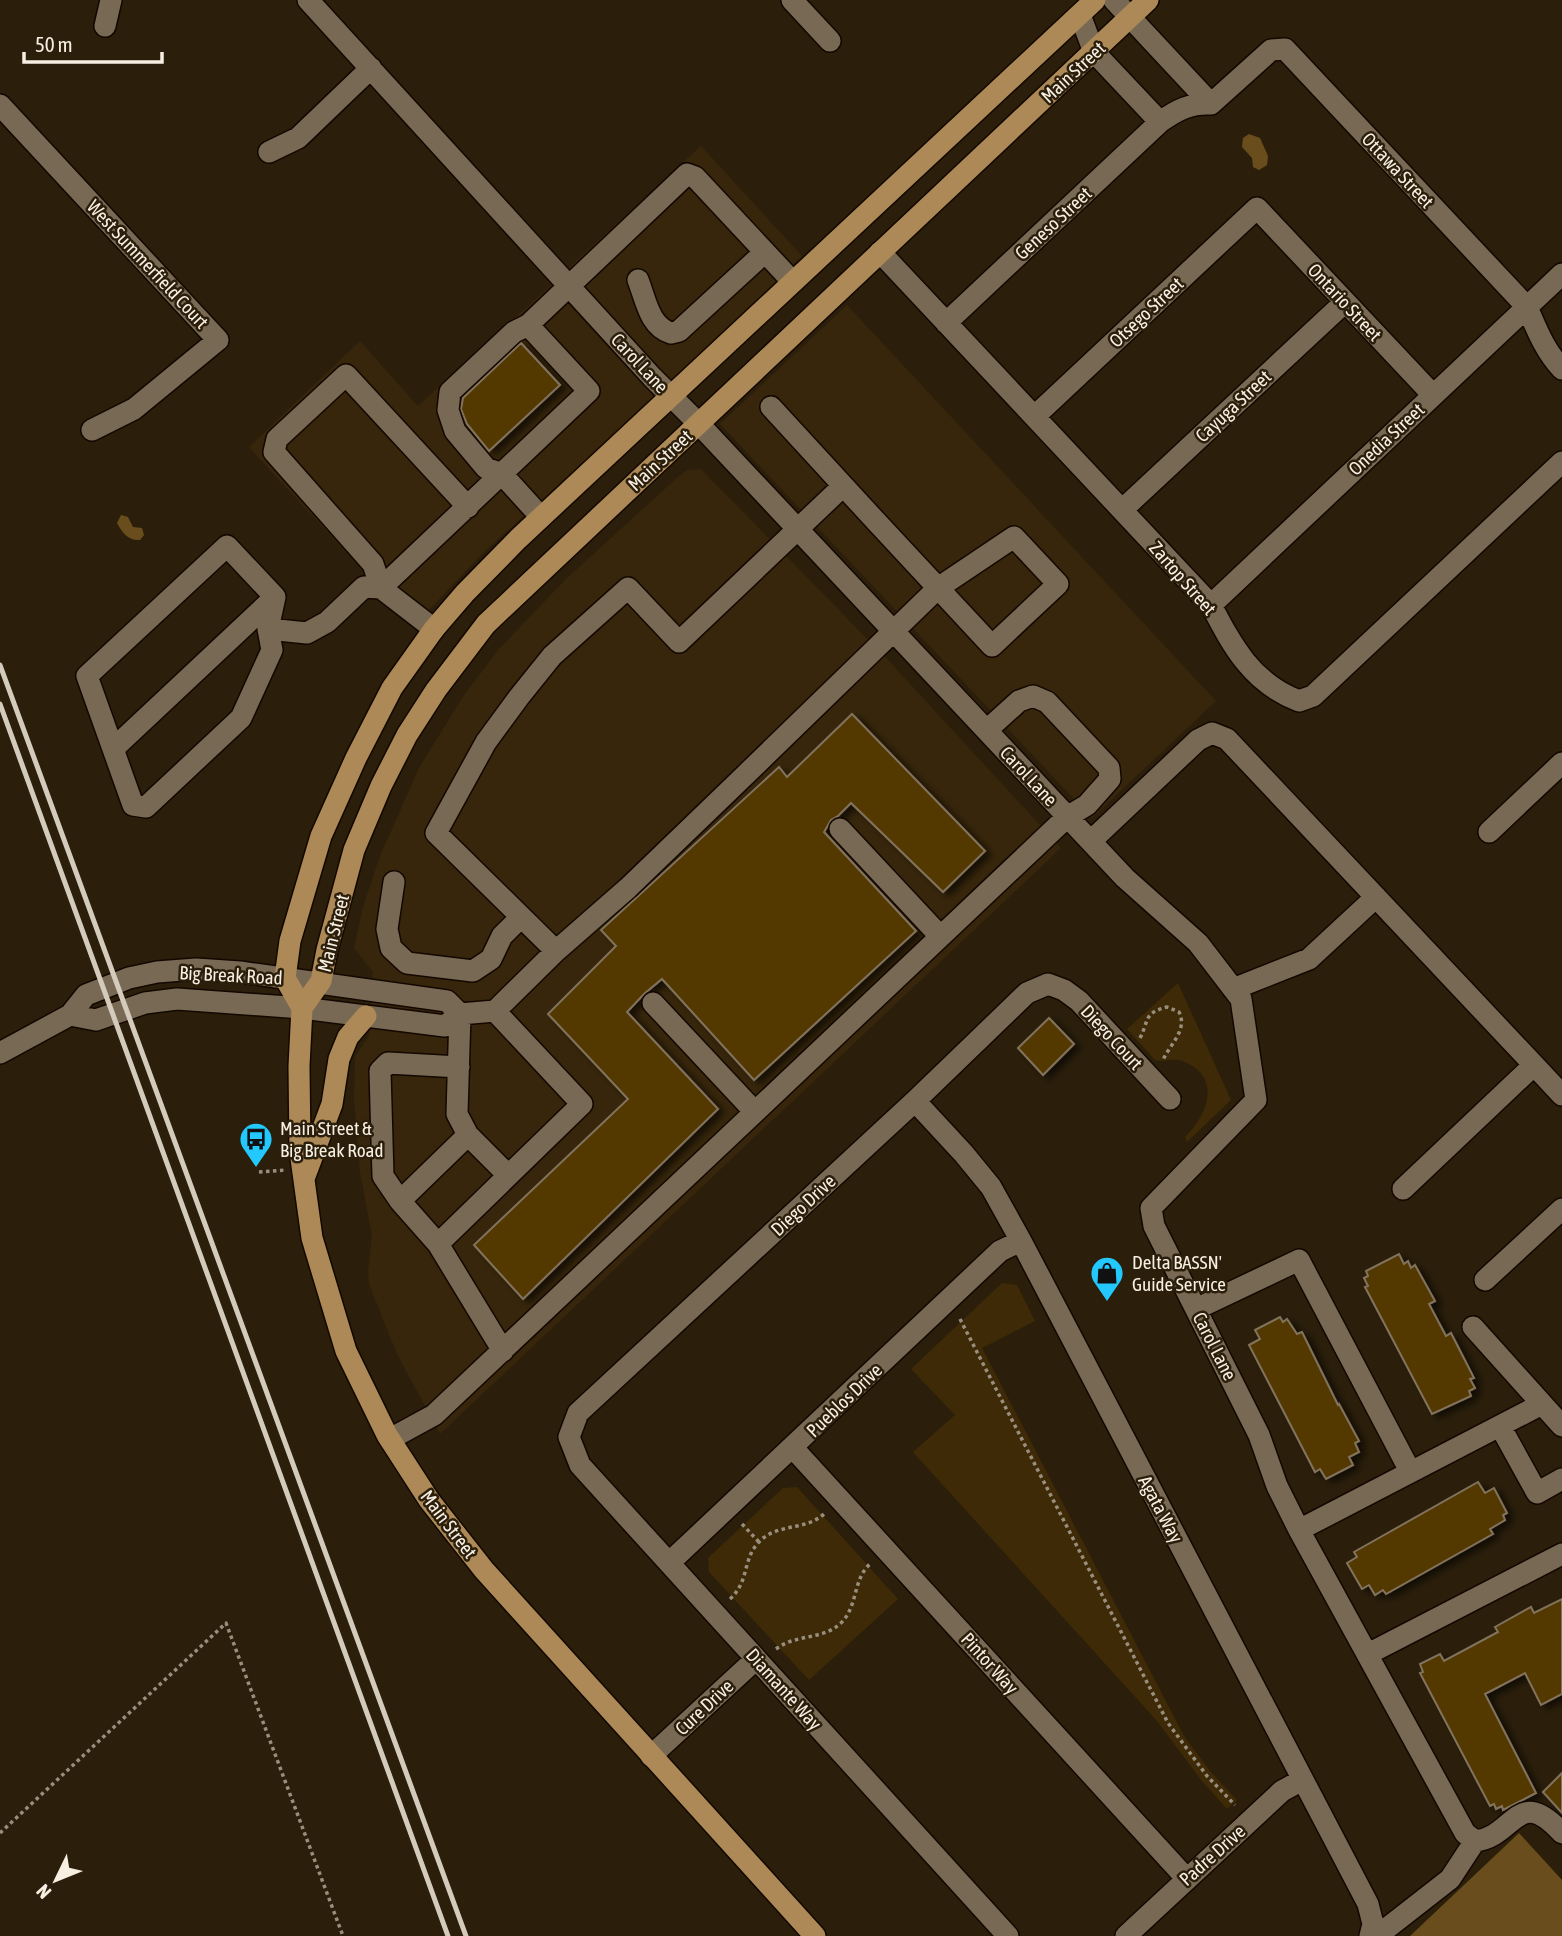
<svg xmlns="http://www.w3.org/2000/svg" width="1562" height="1936" font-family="'Asap Condensed',sans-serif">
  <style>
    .built { fill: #37260b }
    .green { fill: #3f2a07 }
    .water { fill: #6a4d1d }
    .building { fill: #533701; stroke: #82735e; stroke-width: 2; filter: url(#shadow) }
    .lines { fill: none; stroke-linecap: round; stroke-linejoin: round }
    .minor-casing { stroke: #130800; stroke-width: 24 }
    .major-casing { stroke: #130800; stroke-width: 24 }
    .path { stroke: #998f7f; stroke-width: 3.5; stroke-dasharray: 3.5 3.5; stroke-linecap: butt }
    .minor { stroke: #786954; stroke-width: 21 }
    .major { stroke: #ac8956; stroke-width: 21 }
    .rail { stroke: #d4cbbd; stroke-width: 5 }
    .labels { text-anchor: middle; stroke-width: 5; stroke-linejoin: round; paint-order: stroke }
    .street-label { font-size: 19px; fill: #f8efe3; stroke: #2b1f0b }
    .poi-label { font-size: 19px; fill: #f8efe3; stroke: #2b1f0b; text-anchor: start }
  </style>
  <defs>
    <filter id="shadow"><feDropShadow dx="6" dy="3.5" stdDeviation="3.5" flood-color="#0009"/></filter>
  </defs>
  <rect width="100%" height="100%" fill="#2b1f0b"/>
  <path class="built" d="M701,146l101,110 -133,130 -104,-115z
    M551,285l104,113 -171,154 -59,62 -56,-37 -120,-130 111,-106 58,65z
    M847,305l369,396 -124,117 -372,-394z
    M701,469l187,191 173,188 -621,586 -43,-80 -28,-70 -1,-12 4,-36 -12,-64 -6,-74 1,-41 14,-21 4,-64 -19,-24 9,-41 17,-51 39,-88 45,-73 35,-46 68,-71 112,-102 8,-6z"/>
  <path class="green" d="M1178,983l53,117 -44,42 -2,-5c23,-23 38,-61 -3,-76 -9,-3 -18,1 -27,-1l-28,-31z
    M1002,1283l15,2 18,36 -53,27 202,388 26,35 27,29 -10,9 -25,-28 -45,-60 -244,-269 42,-37 -44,-46z
    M797,1487l101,112 -89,81 -100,-108 -1,-14 75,-70z"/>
  <path class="water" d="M1249,134l11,4 8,18 -1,9 -8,5 -6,-3 -1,-9 -10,-11 1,-9z
    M121,515l7,2 5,10 9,1 2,7 -4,5c-12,1 -18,-8 -23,-17z
    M1519,1833l43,47v56h-152z"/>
  <path class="building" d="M521,343l39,42 -71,66 -22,-27 -6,-15 2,-11z
    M852,714l133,137 -42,41 -92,-89 -13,13 -7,4 -7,12 92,99 -162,149 -92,-101 -18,15 -17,18 91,97 -195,190 -49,-54 154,-146 -80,-85 68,-68 -15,-16 178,-163 8,10z
    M1049,1018l25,26 -31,31 -25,-27z
    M1399,1254l5,10 4,-3 3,7 4,-3 20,36 -6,3 17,32 5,-3 23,45 -4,1 5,9 -6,3 2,5 -39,18 -67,-127 3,-1 -4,-8 4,-2 -2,-5z
    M1280,1317l3,5 4,-3 10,15 5,-2 36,73 1,-1 20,37 -4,2 4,9 -10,5 4,8 -27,14 -6,-10 -5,3 -66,-127 11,-6 -5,-9z
    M1478,1482l7,11 9,-5 13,25 -4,2 2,5 -15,9 3,5 -107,60 -3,-4 -8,5 -6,-10 -7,4 -15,-26 10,-6 -3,-5z
    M1562,1599v95l-21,11 -16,-32 -40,21 51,99 -33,17 -1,-4 -6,3 -2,-5 -4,2 -70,-133 3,-1 -3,-8 20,-10 4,7 54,-29 -3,-5 36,-20 3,6z
    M1562,1773v40l-19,-21z"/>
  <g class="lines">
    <defs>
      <path id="minor" d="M308,0l344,377 47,47 426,454 73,65 43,56 15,101 -105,108 3,18 105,209 18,51 22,44 166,303 10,8c40,-4 42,-57 87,-8
        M792,0l38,41
        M1114,0l97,104
        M1080,15l14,37 66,70
        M105,26l6,-26
        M1211,104l60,-54 14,-1 242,258c10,23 18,44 35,62
        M0,105l218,235 -84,69 -42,21
        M269,152l29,-14 73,-70
        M880,252l331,353c22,42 41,78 88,96l14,-5 249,-234
        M638,280c8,20 11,46 33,53l8,-2 86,-79
        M946,323l214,-201c17,-12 30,-19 51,-18
        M528,325l-14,7 -64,60 -2,18 7,21 31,37 16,6 39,43
        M1035,416l222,-208 176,187
        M468,507l-122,-132 -69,64 -3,13 99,112 8,24 208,-197 -61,-66 159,-151 8,3 97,104
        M1122,510l223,-208
        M1211,605l351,-331
        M268,629l4,21 -31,68 -95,89 -13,-2 -46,-129 140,-130 48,51 -7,32 39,4 20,-11 37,-35 17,1 53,41
        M113,749l162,-152
        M840,829l100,107
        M1489,832l73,-69
        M1091,841l107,-101 14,-7 15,6 307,326
        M394,882l-7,47 4,19 16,15 66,8 18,-12 11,-23 19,-19
        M556,951l-120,-118 50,-91 33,-45 33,-41 76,-68 51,54 164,-156
        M1233,989l76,-30 67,-62
        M653,1003l102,109 312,-295 20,-12 23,-26 -1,-11 -62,-66 -14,-6 -14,5 -32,29
        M495,1011l61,-60 72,-63 109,-105 201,-195 76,-51 44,47 -66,62c-74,-79 -148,-159 -221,-239
        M0,1053l70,-38 16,-20 43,-17 28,-6 39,-3 44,3 207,29 13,13 -15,12 -143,-18 -125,-9 -32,4 -49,17 -26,-5
        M915,1101l49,53 27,33 30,54 347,663 5,20 -3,12
        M1403,1189l131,-124 28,30
        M400,1201l-17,-25 -3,-105 8,-8 71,4
        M438,1244l144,-140 -87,-93 -35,3 -3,100 11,21
        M1485,1280l77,-71
        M1196,1309l103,-49 111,211
        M1473,1327l89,99
        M503,1351l-65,-107 -38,-43 68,-66 40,40
        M1500,1426l37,67 25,-14
        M390,1439l44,-24 321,-303
        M793,1448l393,430
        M1299,1530l243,-126
        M670,1562l330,-311 21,-10
        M1368,1654l194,-100
        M651,1756l105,-97
        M1008,1936l-428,-471 -11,-28 9,-24 337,-312 112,-108 21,-9 16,6 15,11 91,98
        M1126,1936l156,-145 20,-11
        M1377,1936l73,-57 25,-38"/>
      <path id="major" d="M302,1008l-17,-30 5,-37 31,-105 35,-78 36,-70 42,-59 31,-36 53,-54 577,-539
        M305,1176l27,-72 7,-45 9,-22 18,-21
        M815,1936l-331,-366 -55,-70 -42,-65 -41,-84 -34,-113 -12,-87 -1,-85 3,-58 19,-27 6,-31 27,-100 27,-64 26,-51 29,-45 50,-66 662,-624"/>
    </defs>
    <use href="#minor" class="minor-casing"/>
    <use href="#major" class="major-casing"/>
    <path class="path" d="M1140,1038c9,-17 3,-25 27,-31l12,5c9,18 -9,32 -16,48
      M259,1172l26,-2
      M960,1319l208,404 39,53 28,29
      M742,1524l17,18
      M730,1599c20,-18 12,-41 30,-58 18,-18 45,-10 64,-27
      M776,1649c21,-16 47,-8 66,-27 16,-17 11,-43 28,-58
      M0,1833l226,-210 117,313"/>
    <use href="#minor" class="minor"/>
    <use href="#major" class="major"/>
    <path class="rail" d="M0,665l466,1271
      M0,704l448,1232"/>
  </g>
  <defs>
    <symbol id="bus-pin" viewBox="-11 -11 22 30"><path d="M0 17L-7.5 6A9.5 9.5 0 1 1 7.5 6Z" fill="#23c9fe" stroke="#2b1f0b"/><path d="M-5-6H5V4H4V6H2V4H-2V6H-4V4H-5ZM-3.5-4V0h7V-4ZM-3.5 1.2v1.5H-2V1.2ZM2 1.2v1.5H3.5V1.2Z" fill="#111"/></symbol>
    <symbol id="shop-pin" viewBox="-11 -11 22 30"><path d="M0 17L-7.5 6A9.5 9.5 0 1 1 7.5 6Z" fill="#23c9fe" stroke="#2b1f0b"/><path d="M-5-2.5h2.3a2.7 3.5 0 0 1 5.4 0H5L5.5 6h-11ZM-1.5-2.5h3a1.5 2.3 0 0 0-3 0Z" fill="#111"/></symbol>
  </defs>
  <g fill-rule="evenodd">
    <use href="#bus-pin" x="237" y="1120" width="38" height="52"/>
    <use href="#shop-pin" x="1088" y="1254" width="38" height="52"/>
  </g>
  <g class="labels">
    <g class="street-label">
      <text transform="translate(1073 72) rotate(-43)" y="7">Main Street</text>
      <text transform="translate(1398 170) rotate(47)" y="7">Ottawa Street</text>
      <text transform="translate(1053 223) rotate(-43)" y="7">Geneso Street</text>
      <text transform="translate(148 264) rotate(47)" y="7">West Summerfield Court</text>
      <text transform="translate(1345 302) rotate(47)" y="7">Ontario Street</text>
      <text transform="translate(1146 312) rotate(-43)" y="7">Otsego Street</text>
      <text transform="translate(640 363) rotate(47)" y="7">Carol Lane</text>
      <text transform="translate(1233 406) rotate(-43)" y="7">Cayuga Street</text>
      <text transform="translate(1386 439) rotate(-43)" y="7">Onedia Street</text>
      <text transform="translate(660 460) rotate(-43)" y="7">Main Street</text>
      <text transform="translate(1183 578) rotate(49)" y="7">Zartop Street</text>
      <text transform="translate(1029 776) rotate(47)" y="7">Carol Lane</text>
      <text transform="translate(333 933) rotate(-76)" y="7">Main Street</text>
      <text transform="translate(231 975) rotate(3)" y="7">Big Break Road</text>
      <text transform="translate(1112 1037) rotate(47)" y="7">Diego Court</text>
      <text transform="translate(803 1205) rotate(-43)" y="7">Diego Drive</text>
      <text transform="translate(1215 1346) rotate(63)" y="7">Carol Lane</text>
      <text transform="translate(844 1400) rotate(-44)" y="7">Pueblos Drive</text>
      <text transform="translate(1161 1509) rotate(62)" y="7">Agata Way</text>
      <text transform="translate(449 1524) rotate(53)" y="7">Main Street</text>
      <text transform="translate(990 1663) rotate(48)" y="7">Pintor Way</text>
      <text transform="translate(784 1689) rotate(48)" y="7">Diamante Way</text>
      <text transform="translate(704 1707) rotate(-43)" y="7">Cure Drive</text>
      <text transform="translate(1212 1855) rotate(-42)" y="7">Padre Drive</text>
    </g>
    <g class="poi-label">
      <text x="280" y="1135">Main Street &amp;<tspan x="280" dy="22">Big Break Road</tspan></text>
      <text x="1132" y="1269">Delta BASSN'<tspan x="1132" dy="22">Guide Service</tspan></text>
    </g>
  </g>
  <g transform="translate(56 1880) rotate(227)" stroke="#2b1f0b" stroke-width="5" paint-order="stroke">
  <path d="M0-5L12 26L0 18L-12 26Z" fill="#f8efe3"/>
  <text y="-10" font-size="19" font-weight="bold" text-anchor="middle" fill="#f8efe3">N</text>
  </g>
  <path d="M24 52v10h138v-10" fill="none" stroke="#f8efe3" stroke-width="3.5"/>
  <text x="35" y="52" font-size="21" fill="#f8efe3" stroke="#2b1f0b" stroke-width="5" paint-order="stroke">50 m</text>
</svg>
